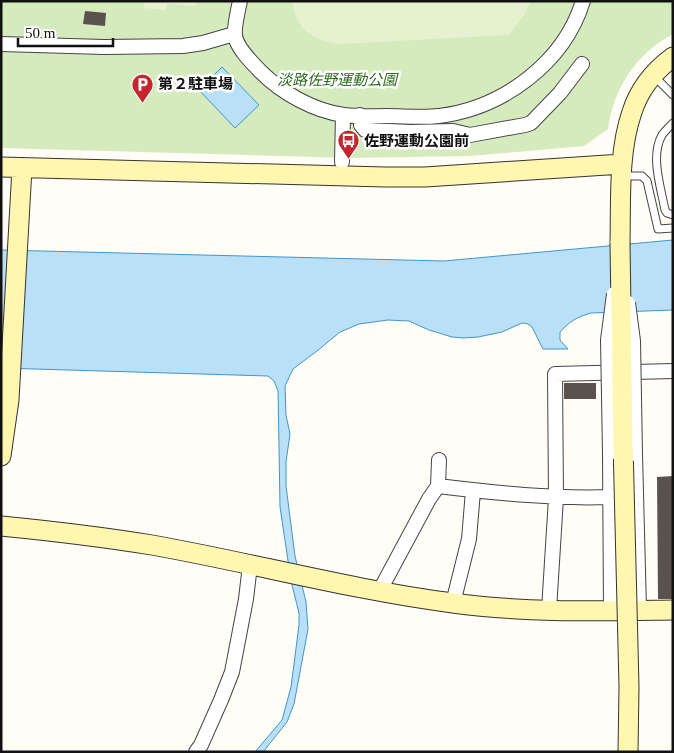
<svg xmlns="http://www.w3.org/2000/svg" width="674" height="753" font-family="'Times New Roman','Noto Sans JP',serif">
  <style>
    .green { fill: #d5ebbd }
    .pitch { fill: #e6f2cf }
    .water { fill: #b9e0f7; stroke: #3f96cf }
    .building { fill: #5a524d }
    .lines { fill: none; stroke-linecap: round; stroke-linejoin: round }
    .lane-casing { stroke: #444; stroke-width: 9 }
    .street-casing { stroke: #444; stroke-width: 16 }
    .secondary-casing { stroke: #333; stroke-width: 21 }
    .lane { stroke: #fff; stroke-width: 7 }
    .street { stroke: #fff; stroke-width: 14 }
    .secondary { stroke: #fff6b0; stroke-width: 19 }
    .street-bridge-casing { stroke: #444; stroke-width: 16; stroke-linecap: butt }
    .secondary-bridge-casing { stroke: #333; stroke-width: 21; stroke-linecap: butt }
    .street-bridge { stroke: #fff; stroke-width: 14 }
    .secondary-bridge { stroke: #fff6b0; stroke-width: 19 }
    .labels { text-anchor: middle; stroke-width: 5; stroke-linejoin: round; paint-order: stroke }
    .park-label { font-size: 15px; font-style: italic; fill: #2f6b1f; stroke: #fff }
    .poi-label { font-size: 15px; font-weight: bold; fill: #111; stroke: #fff; text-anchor: start }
  </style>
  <rect width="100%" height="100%" fill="#fffdf5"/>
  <path class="green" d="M1,1h672v33c-37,20 -59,53 -65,95l-24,17 -114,10 -122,2 -347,-10z"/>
  <path class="pitch" d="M144,1h55l-5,5 -27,-3 -1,7 -22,-2z
    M292,1h239l-7,14 -15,20 -169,9c-28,-3 -44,-15 -48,-43z"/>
  <path class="water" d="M222,67l37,38 -24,23 -36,-38z
    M673,240v70l-82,3c-14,4 -21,8 -31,19v8l8,9h-25l-11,-22 -4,-3 -6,-1 -20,9 -24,5 -15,1 -11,-1 -23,-7 -20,-9 -21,-1 -29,4 -19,8 -23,19 -24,18 -8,17 1,29 4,19 -4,28v24l9,70 11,46 2,27 -14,75 -7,18 -24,30h-8l27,-32 9,-33 8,-62v-12l-8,-32 -11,-74 -2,-116 -4,-10 -6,-5 -267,-8v-118l443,11z"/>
  <path class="building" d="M85,11l21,2 -1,13 -22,-2z
    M564,383h32v16h-32z
    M673,476v123h-15l-1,-122z"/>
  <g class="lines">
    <defs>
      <path id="lane" d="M654,76l19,19
        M673,123c-4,4 -8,8 -11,12 -12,21 -1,53 3,75l2,3 6,2
        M622,176h20l5,5 11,48 15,-1"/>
      <path id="street" d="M240,1c-2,9 -6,27 -5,34 1,12 17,28 26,37 21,21 53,39 83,43 14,2 28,1 42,1 17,0 35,2 53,0 64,-8 125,-53 144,-115
        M1,44l103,3 79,-1 20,-3 31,-9
        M360,115l1,10 4,5 46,2 42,-1 17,4 55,-10 6,-2 29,-30 22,-29
        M342,162l1,-47
        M610,453l1,158
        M635,454l4,156
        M439,460l-1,26c57,7 115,13 172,11
        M379,592l50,-93 9,-13
        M453,603l16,-64 4,-48
        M549,610l7,-112 -1,-124 118,-3
        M196,752l5,-7 20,-45 11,-28 14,-73 4,-34"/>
      <path id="secondary" d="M1,167l384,10h40l197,-13
        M620,243c1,-41 -2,-91 12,-131 7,-22 22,-41 41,-55
        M1,456l8,-56 13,-232
        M1,526c51,5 101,11 151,19 101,18 200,45 301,58 73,10 146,8 220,7"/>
    </defs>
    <use href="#lane" class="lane-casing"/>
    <use href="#street" class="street-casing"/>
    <use href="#secondary" class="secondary-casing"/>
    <use href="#lane" class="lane"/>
    <use href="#street" class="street"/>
    <use href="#secondary" class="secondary"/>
    <defs>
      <path id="street-bridge" d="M628,303l5,38 2,113
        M610,453l-2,-113 6,-46"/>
      <path id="secondary-bridge" d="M620,243l3,200 6,244 -1,65"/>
    </defs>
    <use href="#street-bridge" class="street-bridge-casing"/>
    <use href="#secondary-bridge" class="secondary-bridge-casing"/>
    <use href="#street-bridge" class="street-bridge"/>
    <use href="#secondary-bridge" class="secondary-bridge"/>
  </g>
  <defs>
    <symbol id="parking-pin" viewBox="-11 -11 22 30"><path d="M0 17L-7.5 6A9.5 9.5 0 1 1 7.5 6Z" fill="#c4262e" stroke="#fff"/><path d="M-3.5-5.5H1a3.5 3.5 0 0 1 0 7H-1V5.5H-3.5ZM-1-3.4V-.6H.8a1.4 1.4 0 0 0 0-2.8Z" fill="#fff"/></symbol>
    <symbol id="bus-pin" viewBox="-11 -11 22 30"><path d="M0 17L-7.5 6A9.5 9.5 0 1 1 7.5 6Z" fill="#c4262e" stroke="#fff"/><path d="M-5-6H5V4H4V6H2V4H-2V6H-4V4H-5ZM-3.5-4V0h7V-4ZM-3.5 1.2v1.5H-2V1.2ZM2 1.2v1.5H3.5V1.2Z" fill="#fff"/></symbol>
  </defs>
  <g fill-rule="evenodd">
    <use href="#parking-pin" x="130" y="72" width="25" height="34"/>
    <use href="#bus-pin" x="336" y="128" width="25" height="34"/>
  </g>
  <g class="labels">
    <g class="park-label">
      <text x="337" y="85">淡路佐野運動公園</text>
    </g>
    <g class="poi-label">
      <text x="158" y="89">第２駐車場</text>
      <text x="364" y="146">佐野運動公園前</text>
    </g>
  </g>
  <rect width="674" height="753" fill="none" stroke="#111111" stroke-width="5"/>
  <path d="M18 38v8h95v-8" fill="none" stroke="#111111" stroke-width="2.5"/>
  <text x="25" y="38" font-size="15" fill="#111111" stroke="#ffffff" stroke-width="4" paint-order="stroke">50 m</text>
</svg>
